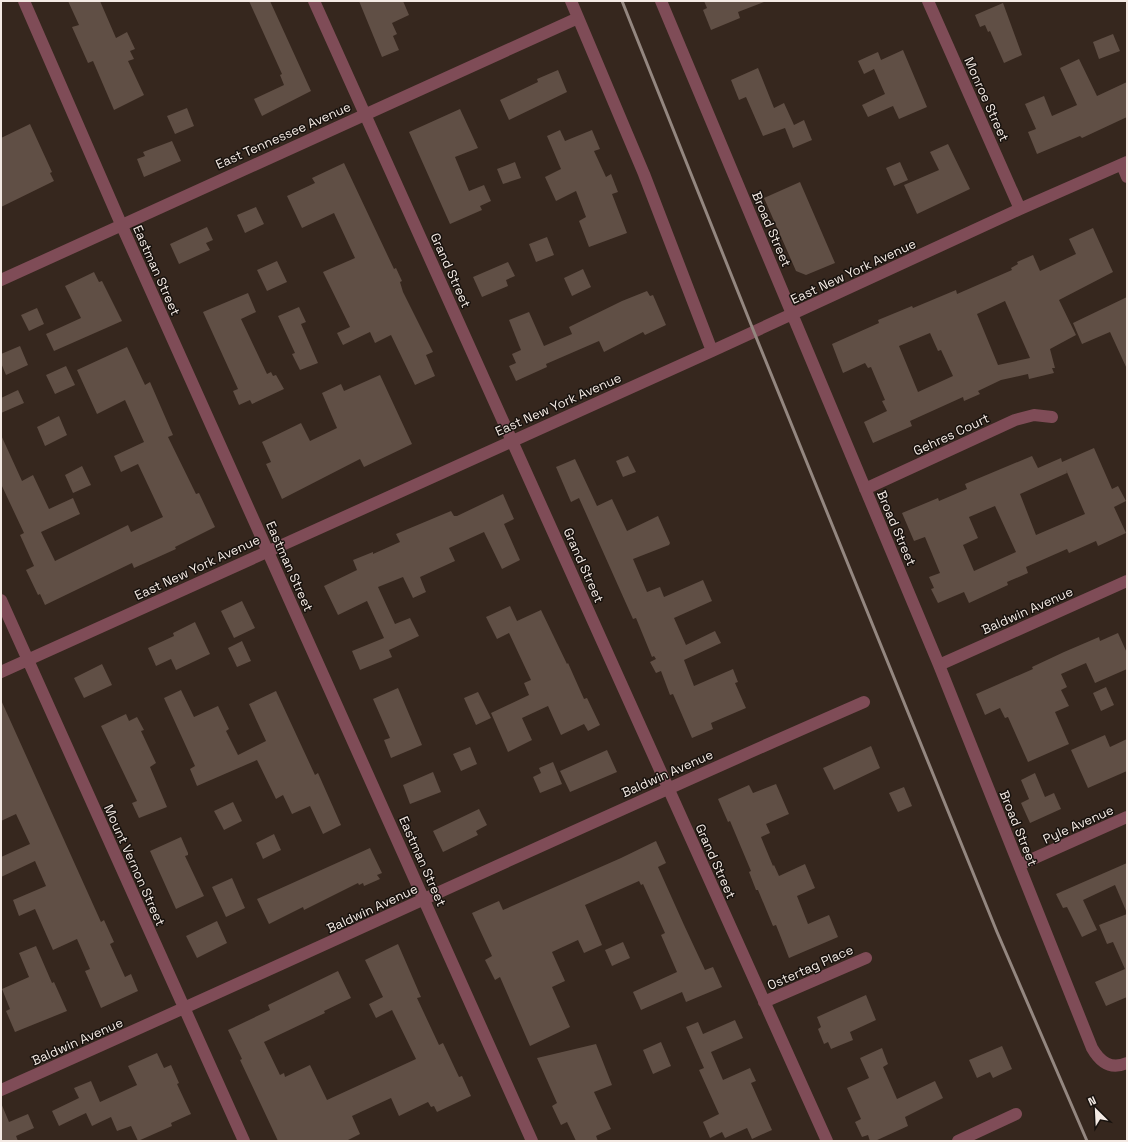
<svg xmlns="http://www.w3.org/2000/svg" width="1128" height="1142" font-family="'Space Grotesk',sans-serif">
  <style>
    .building { fill: #604f45; fill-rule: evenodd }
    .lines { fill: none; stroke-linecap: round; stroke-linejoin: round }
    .street { stroke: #7f4c57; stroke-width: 12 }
    .rail { stroke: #948780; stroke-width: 3 }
    .labels { text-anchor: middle; stroke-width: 3; stroke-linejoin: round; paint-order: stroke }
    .street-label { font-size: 13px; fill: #f4eae4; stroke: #18120e }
  </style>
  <rect width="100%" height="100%" fill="#36271e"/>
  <path class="building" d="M68,1h32l16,37 11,-6 8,17 -5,2 4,8 -6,2 16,34 -30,15 -21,-49 -5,2 -16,-36 7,-2z
    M249,1h21l41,90 -49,25 -8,-17 30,-14 -4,-10 2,-1z
    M359,1h44l6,14 -17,8 5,11 -4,2 6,14 -17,7z
    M704,1h60v1l-26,10 2,6 -29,12 -8,-20 4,-2z
    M1003,3l19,52 -18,8 -14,-32 -2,1 -3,-7 -5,2 -5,-12z
    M1113,34l7,17 -21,8 -6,-17z
    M903,50l24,57 -28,12 -6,-13 -25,11 -6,-12 23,-11 -11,-25 -10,5 -6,-13 20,-9 3,8z
    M1079,59l18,37 30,-14v35l-45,21 -2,-2 -43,18 -9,-22 8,-3 -11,-25 19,-8 8,20 25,-11 -17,-37z
    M758,68l16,40 10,-5 10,22 10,-5 8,20 -19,8 -8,-20 -22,8 -17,-39 -7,3 -8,-20z
    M558,70l9,22 -58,28 -9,-20 38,-18 -1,-3z
    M187,108l7,18 -19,8 -8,-18z
    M460,109l18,39 -23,9 14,34 15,-6 7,16 -11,5 2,4 -32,14 -41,-92z
    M30,124l22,48 -2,1 4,8 -53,26v-69z
    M560,130l5,11 27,-11 8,19 -6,2 12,26 5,-3 7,18 -6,2 15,39 -38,14 -10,-26 7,-4 -10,-26 -20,10 -11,-24 16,-8 -14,-33z
    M172,141l9,20 -37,16 -7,-18 8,-3 -2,-4z
    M948,144l22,45 -53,25 -13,-29 35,-15 -9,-18z
    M515,162l6,16 -18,6 -6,-15z
    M900,162l8,18 -14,6 -8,-18z
    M344,163l50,106 2,-1 6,13 -2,1 3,10 30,60 -7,3 9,21 -20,9 -24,-50 -16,8 -5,-11 -27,13 -6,-12 13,-6 -27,-55 32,-14 -21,-45 -32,15 -15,-32 28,-13 -3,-5z
    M800,182l35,81 -29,12 -10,-4 -32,-73z
    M256,207l8,17 -19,9 -8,-18z
    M207,227l6,13 -7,3 4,7 -31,14 -9,-20z
    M1093,228l20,44 -54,28 17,35 -26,14 5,19h-3l2,5 -25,6 -1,-5 -27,6 -23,11 2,3 -16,7 -1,-4 -53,24 2,5 -39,17 -9,-21 23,-11 -5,-10 3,-1 -14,-33 -3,1 -3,-5 -22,10 -11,-29 47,-21 -1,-3 34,-14 1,2 43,-18 1,4 55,-24 -1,-2 7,-4 -1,-2 16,-7 7,16 36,-17 -7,-15zM1005,301l25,57 -32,7 -21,-51zM930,333l8,18 3,-1 12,26 -35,16 -19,-46z
    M547,237l7,18 -18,7 -7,-18z
    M277,261l10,21 -20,9 -10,-21z
    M508,262l7,14 -9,4 2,6 -26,11 -9,-20z
    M583,269l8,18 -19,9 -8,-18z
    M94,272l5,10 3,-1 20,40 -68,30 -8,-17 35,-16 -16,-32z
    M647,291l3,5 3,-1 13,30 -21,10 -2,-3 -39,20 -5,-11 -53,23 1,3 -31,14 -7,-15 7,-3 -4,-9 9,-4 -12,-30 20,-8 15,34 28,-12 -3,-7 53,-26z
    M248,293l8,19 -15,7 26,55 4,-2 2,4 3,-1 8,14 -32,15 -2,-4 -11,5 -6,-14 5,-2 -35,-77z
    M1127,297v72l-17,-37 -28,12 -9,-21z
    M299,307l7,15 -5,2 17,39 -18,7 -8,-16 3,-1 -17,-37z
    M37,308l7,16 -15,7 -8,-16z
    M20,346l8,19 -22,10 -5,-12v-9z
    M127,347l18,38 5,-3 23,53 -5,2 28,57 3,-1 16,34 -40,20 1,2 -42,19 -2,-5 -87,42 -5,-11 -2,1 -12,-25 8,-4 -14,-31 4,-2 -23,-49v-49l21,46 11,-6 16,34 24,-11 7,16 -39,18 14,29 73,-36 3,7 32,-15 -25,-53 -17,8 -7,-16 30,-14 -19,-42 -28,14 -20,-44z
    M66,366l9,19 -20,9 -9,-19z
    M380,375l32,69 -48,23 -4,-8 -78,40 -16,-35 5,-2 -9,-20 39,-19 9,18 27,-13 -15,-35 19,-9 3,7z
    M18,390l6,13 -23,10v-15z
    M59,416l8,19 -22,11 -8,-19z
    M1094,448l18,41 6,-3 8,15 -12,6 12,26 -28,13 -2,-5 -27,12 -2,-4 -41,18 2,6 -21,9 1,3 -39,18 -5,-11 -26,11 -7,-14 3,-1 -5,-11 11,-4 -15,-36 -11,4 -12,-28 36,-15 1,3 28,-12 -2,-5 67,-28 6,12 23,-10 1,4zM1066,470l19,44 -49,21 -16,-41 47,-21zM995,506l21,46 -42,19 -11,-26 15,-7 -9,-21z
    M628,456l8,16 -13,5 -7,-16z
    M575,459l22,47 15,-7 15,32 31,-15 12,27 -1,2 -36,14 14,33 13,-5 4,10 39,-17 9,21 -38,17 12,27 29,-14 6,12 -37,17 10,26 39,-17 5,13 -3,1 11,25 -35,15 2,6 -21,9 -19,-44 -3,1 -9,-24 -5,2 -6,-11 6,-3 -2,-3 -2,1 -16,-39 -3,1 -54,-121 -8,4 -15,-35z
    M82,466l9,19 -18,8 -8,-18z
    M503,494l11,25 -10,5 16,36 -18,9 -18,-37 -35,16 6,13 -35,16 6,15 -13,6 -10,-21 -25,10 17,37 15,-6 9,18 -30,14 3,7 -32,13 -8,-19 32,-13 -17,-37 -29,14 -14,-29 33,-16 -4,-10 20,-8v2l27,-12 -4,-8 55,-23 3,5h3z
    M242,601l13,27 -21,10 -13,-27z
    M510,606l7,15 24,-11 26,54 1,-1 16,36 3,-1 13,27 -12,6 -4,-7 -23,11 -13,-29 -26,12 10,22 -24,12 -17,-39 38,-18 -5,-12 7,-3 -22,-47 -12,6 -11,-22z
    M195,622l15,32 -34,16 -5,-11 -15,7 -8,-18 26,-12 -1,-3z
    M1118,633l9,20v16l-32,14 -9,-20 -25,11 6,13 -6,3 8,16 -14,6 14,32 -41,18 -20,-45 -3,1 -5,-10 -15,7 -9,-21 57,-25 -1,-2 32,-15 35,-15 1,4z
    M242,641l9,20 -14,6 -9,-19z
    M102,664l10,21 -28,13 -10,-20z
    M1106,687l8,18 -13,6 -8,-18z
    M398,688l24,57 -31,13 -7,-18 6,-2 -17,-39z
    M181,690l13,27 24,-11 11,23 -3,2 12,24 28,-14 -17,-37 27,-13 39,84 3,-2 23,52 -18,9 -13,-28 -18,8 -9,-19 -7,4 -19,-39 -60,26 -7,-17 5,-3 -31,-68z
    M478,692l13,26 -15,7 -12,-27z
    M1,700l100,222 3,-2 10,22 -4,2 15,33 6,-3 7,17 -37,17 -16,-37 5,-2 -13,-30 -24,11 -18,-41 -16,7 -6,-16 33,-14 -11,-25 -34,16v-20l29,-13 -14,-30 -15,7z
    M126,714l3,7 8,-4 7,13 -3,1 15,32 -6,4 17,40 -28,11 -7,-15 5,-2 -36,-75z
    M1105,735l5,12 17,-8v32l-39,17 -17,-38z
    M871,746l9,22 -46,22 -11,-22z
    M470,747l7,17 -16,7 -8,-17z
    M607,750l10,22 -47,20 -10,-21z
    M553,762l9,22 -22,9 -7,-16 8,-4 -2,-5z
    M433,772l8,20 -31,12 -7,-19z
    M1035,773l10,24 9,-4 7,16 -31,14 -9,-20 8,-4 -8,-19z
    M776,784l13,30 -23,10 4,9 -9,4 12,29 1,-1 5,11 26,-12 10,24 -18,8 11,28 21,-9 9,22 -49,21 -13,-33 -3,1 -15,-36h-2l-7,-18 2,-1 -21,-50 -2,1 -10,-23 31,-14 4,8z
    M904,787l8,19 -14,6 -9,-19z
    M233,802l9,19 -18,9 -10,-19z
    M479,809l8,16 -11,6 2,4 -35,17 -10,-21z
    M274,834l7,16 -18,9 -7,-16z
    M181,837l7,16v2l-3,1 19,40 -28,13 -26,-58z
    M656,841l10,22 -8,4 26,58 21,45 8,-3 9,20 -36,15 -4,-10 -41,18 -8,-18 44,-20 -16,-37 4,-2 -22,-49 -2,1 -2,-4 -54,24 17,40 -18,8 -6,-13 -26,12 13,29 -13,6 18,40 -40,19 -30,-69 -5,3 -10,-20 7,-4 -20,-43 27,-12 4,9 118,-52z
    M370,848l12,25 -5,2 3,4 -16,7 -1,-3 -4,2 -1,-2 -54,27 -1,-3 -34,17 -12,-25z
    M1127,863v50l-12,-28 -32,15 14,30 -15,7 -15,-30 -4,1 -7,-14z
    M232,878l13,30 -19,9 -14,-30z
    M1127,914v83l-21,9 -11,-24 30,-13 -12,-27 -6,2 -8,-19z
    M217,921l10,22 -30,15 -11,-22z
    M623,942l7,16 -18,8 -7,-16z
    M398,944l23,53 -4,1 22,47 4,-2 16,34 3,-1 9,20 -34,16 -3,-6 -3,1 -3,-5 -29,14 -8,-18 -39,18 8,18 -14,7h-68l-38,-81 2,-1 -14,-29 42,-20 -2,-5 70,-34 13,27 -27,13 1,2 -61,29 16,33 4,-2 1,4 25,-12 17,35 89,-41 -24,-49 -16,8 -7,-14 14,-7 -18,-37z
    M36,946l16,37 2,-1 13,29 -52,21 -9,-21 4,-2 -8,-20 27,-12 -10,-24z
    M866,995l10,25 -26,12 3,8 -22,9 -3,-7 -4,2 -6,-15 3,-2 -4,-10z
    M735,1020l8,18 -32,14 12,28 27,-12 6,13 -5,2 21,47 -20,9 -5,-11 -22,10 -3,-6 -12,6 -7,-16 16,-8 -20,-44 5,-2 -18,-41 12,-5 5,12z
    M661,1042l10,24 -18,8 -10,-24z
    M596,1044l16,41 -18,7 17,37 -15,7 2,5h-22l-9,-19 -6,3 -9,-19 5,-3 -20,-45z
    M1002,1046l10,23 -19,9 -3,-6 -13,6 -8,-18z
    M882,1048l6,16 -5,3 14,32 38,-18 8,17 -38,19 3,9 -33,15h-5l-2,-6 -6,2 -7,-15 6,-3 -14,-31 22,-10 -9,-20z
    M157,1053l7,15 7,-3 8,18 -2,1 14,30 -20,9 1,3 -34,15 -7,-15 -14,5 -6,-14 -19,9 -6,-13 -27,13 -7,-15 27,-13 -5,-10 17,-7 9,21 37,-17 -9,-19z
    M1,1103l8,19 19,-8 6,14 -18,8 2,5h-17z"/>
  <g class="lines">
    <path class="street" d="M24,1l97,223 411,917
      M314,1l513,1140
      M571,1l73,173 68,177
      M661,1l278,664 153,383c8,14 19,22 35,15
      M928,1l92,208
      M1122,165l5,12
      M1,280l577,-262
      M865,489l150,-69 19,-5 18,2
      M1,600l243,541
      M939,665l188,-84
      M1,672l711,-321 308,-142 107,-47
      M1019,865l108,-48
      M764,1002l102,-44
      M1,1090c289,-128 574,-262 863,-388
      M958,1141l58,-27"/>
    <path class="rail" d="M622,1l132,331 243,600 90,209"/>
  </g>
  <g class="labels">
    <g class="street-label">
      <text transform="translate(987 99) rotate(66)" y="5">Monroe Street</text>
      <text transform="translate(283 135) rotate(-24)" y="5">East Tennessee Avenue</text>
      <text transform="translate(772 229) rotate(67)" y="5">Broad Street</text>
      <text transform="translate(157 270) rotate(66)" y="5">Eastman Street</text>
      <text transform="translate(451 270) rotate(66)" y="5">Grand Street</text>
      <text transform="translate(853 271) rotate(-25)" y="5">East New York Avenue</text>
      <text transform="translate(558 404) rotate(-24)" y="5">East New York Avenue</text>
      <text transform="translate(951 434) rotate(-25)" y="5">Gehres Court</text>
      <text transform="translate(897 528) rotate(67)" y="5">Broad Street</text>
      <text transform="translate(584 565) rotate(66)" y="5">Grand Street</text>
      <text transform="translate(290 566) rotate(66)" y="5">Eastman Street</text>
      <text transform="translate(197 567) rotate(-25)" y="5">East New York Avenue</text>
      <text transform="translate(1027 610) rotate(-24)" y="5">Baldwin Avenue</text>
      <text transform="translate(667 773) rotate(-24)" y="5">Baldwin Avenue</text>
      <text transform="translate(1078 824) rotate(-24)" y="5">Pyle Avenue</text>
      <text transform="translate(1019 828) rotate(68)" y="5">Broad Street</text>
      <text transform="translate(423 861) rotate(66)" y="5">Eastman Street</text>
      <text transform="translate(716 861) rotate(66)" y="5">Grand Street</text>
      <text transform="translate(135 865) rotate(66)" y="5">Mount Vernon Street</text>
      <text transform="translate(372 908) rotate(-25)" y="5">Baldwin Avenue</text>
      <text transform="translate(810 967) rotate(-24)" y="5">Ostertag Place</text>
      <text transform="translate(77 1041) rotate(-24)" y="5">Baldwin Avenue</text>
    </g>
  </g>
  <rect width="1128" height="1142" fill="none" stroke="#f4eae4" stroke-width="4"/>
  <g transform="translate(1096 1110) rotate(336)" stroke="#18120e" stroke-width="3" paint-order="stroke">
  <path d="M0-3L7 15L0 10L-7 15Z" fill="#f4eae4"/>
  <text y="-6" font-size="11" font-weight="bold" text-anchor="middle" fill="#f4eae4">N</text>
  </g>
</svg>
